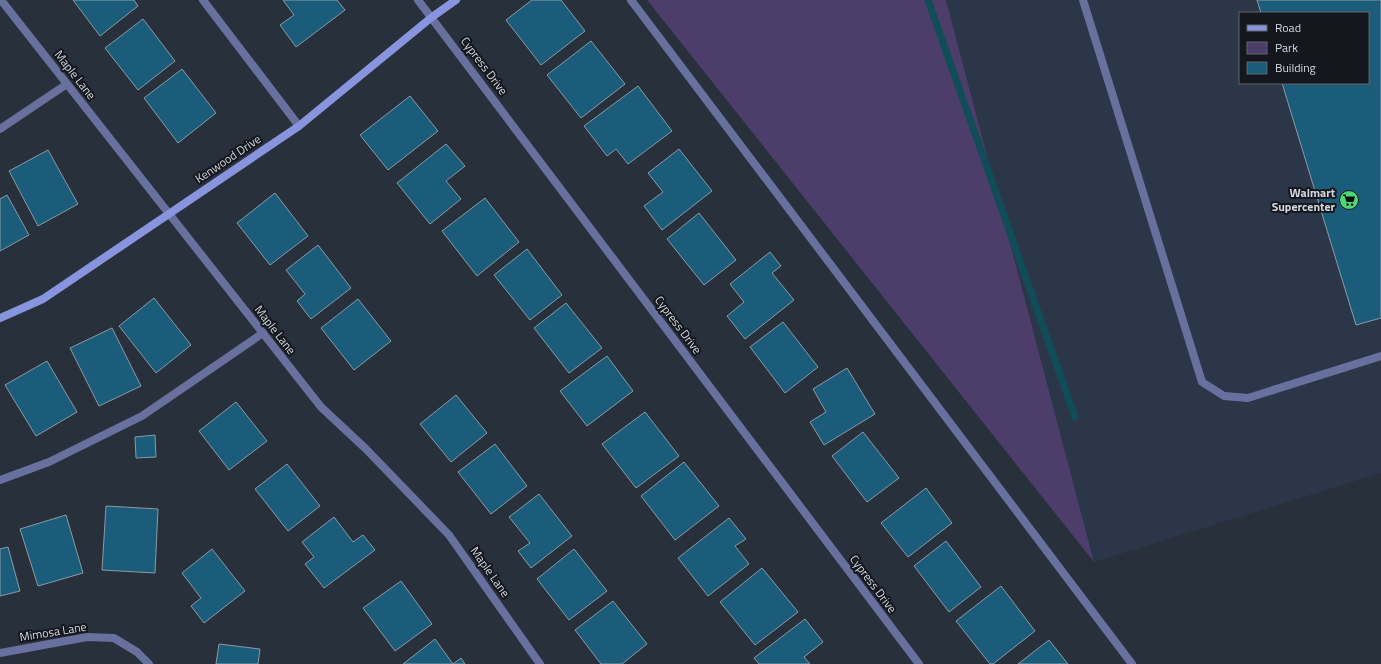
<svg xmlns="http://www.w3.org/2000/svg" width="1381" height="664" font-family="'Titillium Web',sans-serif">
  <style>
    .built { fill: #2b3748; fill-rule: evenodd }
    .green { fill: #4c3d6b }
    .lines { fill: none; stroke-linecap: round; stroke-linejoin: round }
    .stream { stroke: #104d58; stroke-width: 7 }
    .building { fill: #1b5c7b; stroke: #8b9ba5 }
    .lane { stroke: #68709e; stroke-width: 8 }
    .street { stroke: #68709e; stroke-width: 8 }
    .secondary { stroke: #8994de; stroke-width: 8 }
    .labels { text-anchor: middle; stroke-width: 4; stroke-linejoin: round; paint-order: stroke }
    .street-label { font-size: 12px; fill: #d3d8e0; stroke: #14171d }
    .poi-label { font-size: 12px; font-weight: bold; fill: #d3d8e0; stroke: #14171d; text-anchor: end }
  </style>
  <rect width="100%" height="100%" fill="#27303b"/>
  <path class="built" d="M946,0h435v473l-287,89zM1240,13h128v70h-128z"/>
  <path class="green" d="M647,0h299l148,562z"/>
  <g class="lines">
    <path class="stream" d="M928,0l147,417"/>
  </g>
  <path class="building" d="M73,0h61l4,6 -38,30z
    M283,0h54l8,10 -49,37 -16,-22 14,-10z
    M532,0h29l24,31 -44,34 -35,-45z
    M1257,0h124v318l-25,7 -74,-242h86v-70h-107z
    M143,19l32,42 -37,29 -33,-42z
    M591,41l34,43 -44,34 -34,-43z
    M182,69l34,44 -38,30 -34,-45z
    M638,86l34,45 -44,33 -12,-15 -9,7 -23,-30z
    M410,96l28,35 -50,39 -28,-35z
    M446,144l19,22 -19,15 15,18 -31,25 -33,-41z
    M679,149l33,42 -50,39 -18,-24 19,-14 -15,-19z
    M48,150l30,54 -40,22 -29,-55z
    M275,193l33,43 -38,29 -33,-42z
    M7,195l22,40 -29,16v-52z
    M485,198l34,44 -42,34 -35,-45z
    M699,213l37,47 -32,25 -37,-46z
    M318,245l33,43 -40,31 -14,-18 8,-7 -19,-24z
    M527,249l35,46 -32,25 -36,-45z
    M770,252l11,14 -9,7 22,27 -49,39 -18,-23 17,-14 -14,-18z
    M154,298l37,47 -35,28 -37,-47z
    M358,299l33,42 -37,29 -33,-42z
    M566,303l36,45 -33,25 -35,-45z
    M783,322l35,45 -33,26 -35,-46z
    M112,328l29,58 -42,20 -29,-58z
    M607,356l26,35 -46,35 -27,-35z
    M47,361l30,51 -41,24 -31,-51z
    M847,368l28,46 -51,31 -14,-23 16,-10 -13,-23z
    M456,395l31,38 -36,29 -31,-38z
    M236,402l31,39 -38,29 -30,-39z
    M645,412l34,44 -43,32 -34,-44z
    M863,432l36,46 -32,24 -35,-46z
    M155,435l1,22 -20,1 -1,-21z
    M495,444l32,42 -36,28 -33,-42z
    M684,462l35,44 -44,34 -34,-44z
    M287,464l33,42 -32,25 -33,-42z
    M926,488l26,35 -44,34 -27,-34z
    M539,494l33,42 -41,32 -13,-17 12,-8 -21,-26z
    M106,506l52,3 -3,64 -53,-3z
    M66,515l17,58 -45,13 -18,-57z
    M334,517l19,25 10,-7 12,15 -51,38 -19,-24 9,-7 -12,-15z
    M729,518l17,21 -11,7 14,18 -41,32 -30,-38z
    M946,541l35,46 -32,25 -35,-46z
    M8,547l12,44 -20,5v-47z
    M212,549l33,42 -41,32 -13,-17 10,-8 -19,-25z
    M574,549l33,42 -38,29 -32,-41z
    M762,568l36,44 -43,33 -35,-43z
    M401,581l31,43 -37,27 -32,-43z
    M1001,586l34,45 -42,33h-3l-34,-43z
    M613,601l34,43 -25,20h-21l-26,-34z
    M805,619l18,23 -19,15 6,7h-51l-5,-6z
    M435,639l18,25 8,-6 4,6h-62z
    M1049,640l19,24h-50z
    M219,644l41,5 -2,15h-42z"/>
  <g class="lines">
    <path class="lane" d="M203,0l96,126
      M631,0l501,664
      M1083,0l119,382 22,14 24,2 133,-42
      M0,129l67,-45
      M0,480l49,-18 93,-46 121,-83"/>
    <path class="street" d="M1,0l320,407 45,42 83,86 91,129
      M418,0l501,664
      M0,653l87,-16 27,1 23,14 12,12"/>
    <path class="secondary" d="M0,318l43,-19 256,-173 133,-109 24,-17"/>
  </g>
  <defs>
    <symbol id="supermarket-disc" viewBox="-11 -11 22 22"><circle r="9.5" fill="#50d674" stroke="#14171d"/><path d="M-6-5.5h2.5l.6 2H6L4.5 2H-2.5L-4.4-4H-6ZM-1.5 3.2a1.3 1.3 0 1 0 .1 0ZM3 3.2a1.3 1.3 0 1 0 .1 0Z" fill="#111"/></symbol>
  </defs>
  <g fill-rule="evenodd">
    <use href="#supermarket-disc" x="1338" y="189" width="22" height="22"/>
  </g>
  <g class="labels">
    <g class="street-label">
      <text transform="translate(484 66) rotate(53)" y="4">Cypress Drive</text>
      <text transform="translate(75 75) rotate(52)" y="4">Maple Lane</text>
      <text transform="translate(228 159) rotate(-34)" y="4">Kenwood Drive</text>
      <text transform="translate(678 325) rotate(53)" y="4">Cypress Drive</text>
      <text transform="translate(275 330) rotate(52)" y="4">Maple Lane</text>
      <text transform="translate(490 572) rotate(55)" y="4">Maple Lane</text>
      <text transform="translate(873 584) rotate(53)" y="4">Cypress Drive</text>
      <text transform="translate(53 632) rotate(-9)" y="4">Mimosa Lane</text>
    </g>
    <g class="poi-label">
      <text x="1335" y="197">Walmart<tspan x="1335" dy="14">Supercenter</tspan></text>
    </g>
  </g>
  <rect x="1239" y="12" width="130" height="72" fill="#14171d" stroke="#60646b"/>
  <rect x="1247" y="25" width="20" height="6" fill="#8994de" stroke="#60646b"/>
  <text x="1275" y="32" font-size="12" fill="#d3d8e0">Road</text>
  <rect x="1247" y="42" width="20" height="12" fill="#4c3d6b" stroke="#60646b"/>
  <text x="1275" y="52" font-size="12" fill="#d3d8e0">Park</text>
  <rect x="1247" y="62" width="20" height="12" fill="#1b5c7b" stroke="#60646b"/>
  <text x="1275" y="72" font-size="12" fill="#d3d8e0">Building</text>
</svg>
